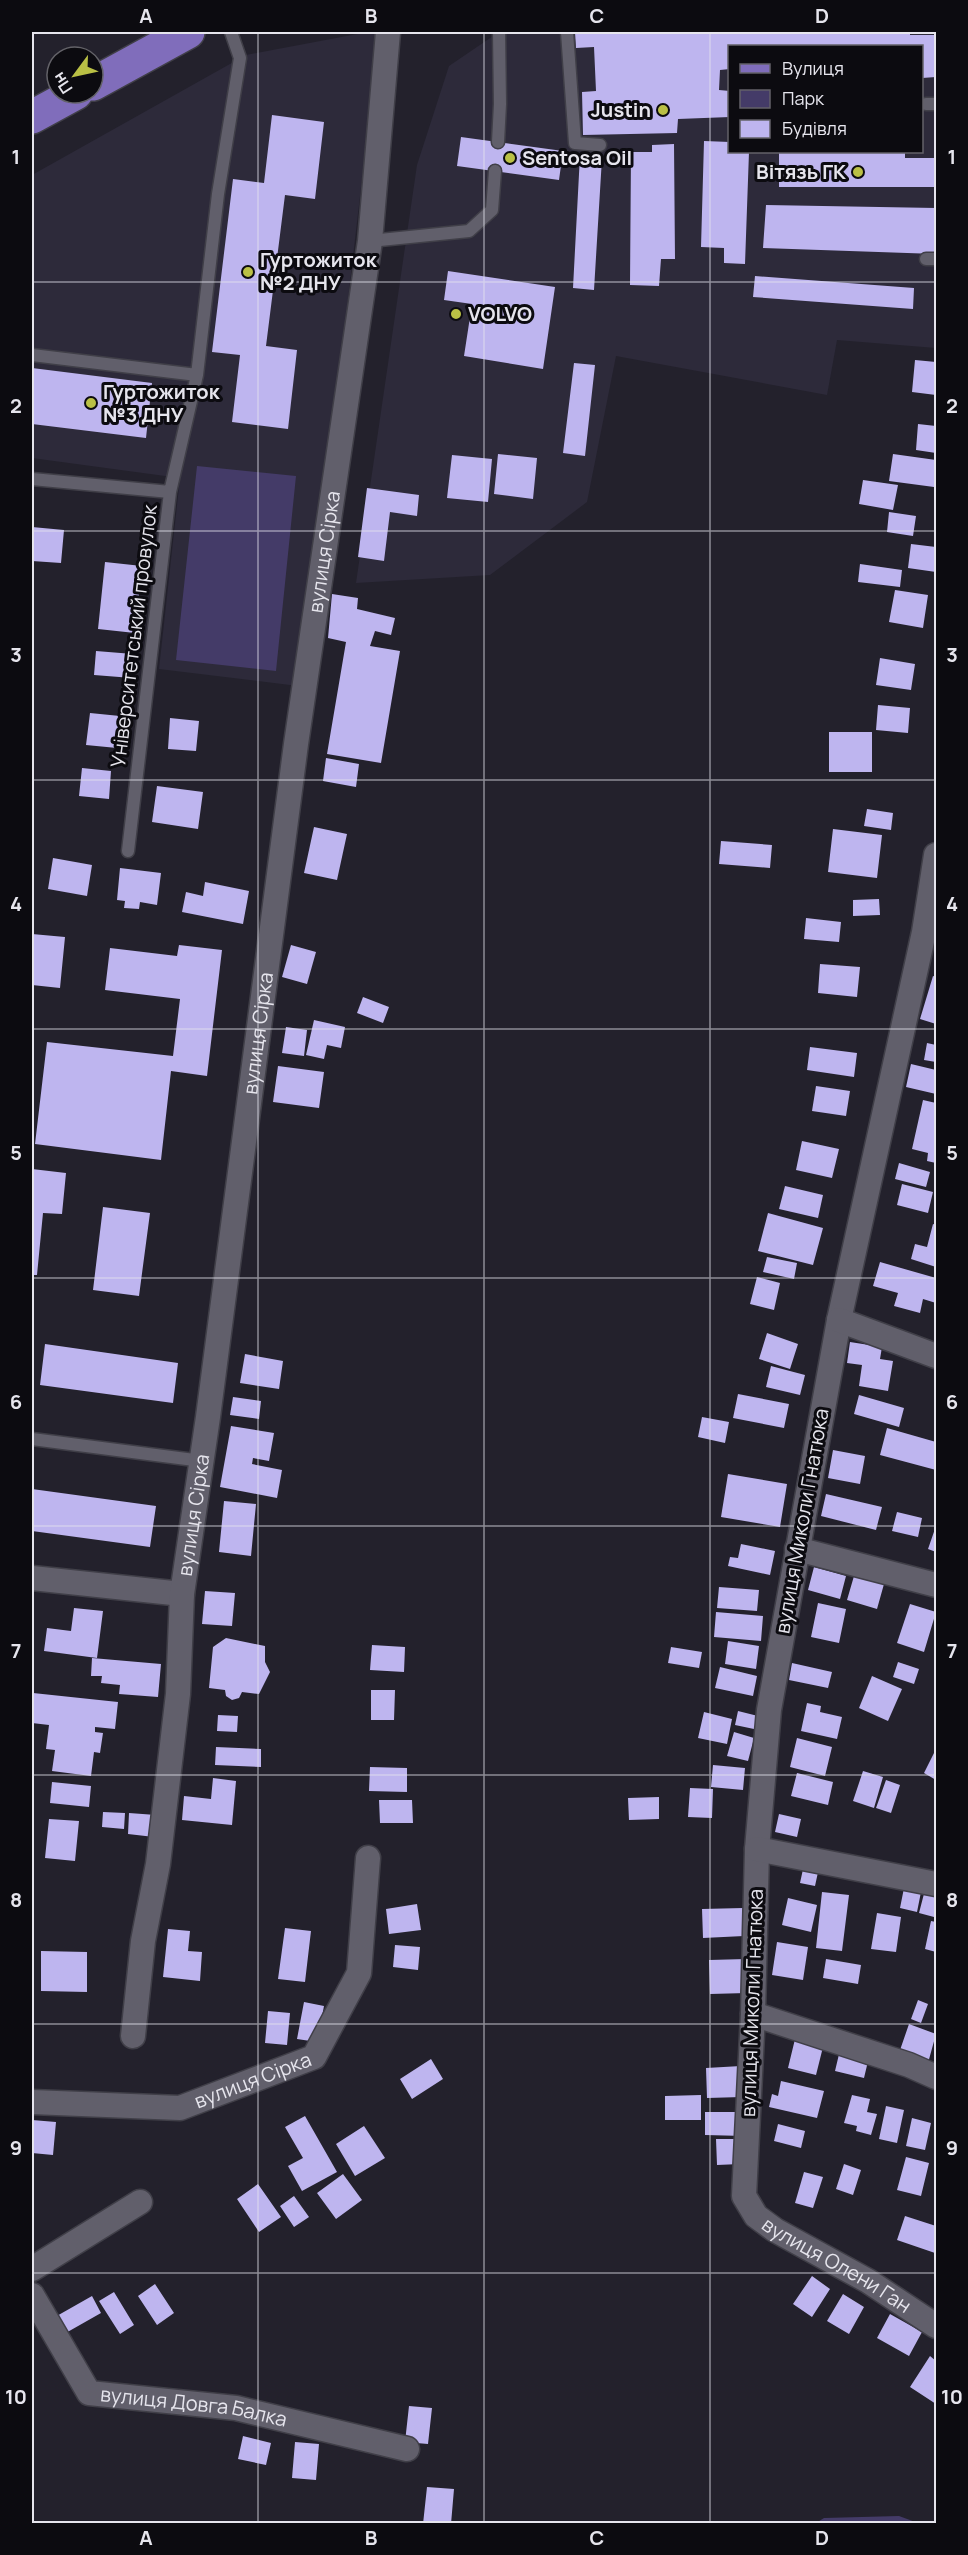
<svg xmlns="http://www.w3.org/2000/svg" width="968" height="2555" font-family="Manrope,sans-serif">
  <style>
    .built { fill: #2d2a3a; fill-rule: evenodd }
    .green { fill: #443b68 }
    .building { fill: #beb5ef }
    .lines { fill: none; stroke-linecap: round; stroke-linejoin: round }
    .service-casing { stroke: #403f48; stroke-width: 15 }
    .minor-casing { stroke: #403f48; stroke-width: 27 }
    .primary-casing { stroke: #403f48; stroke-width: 36 }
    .service { stroke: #615f6b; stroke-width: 12 }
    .minor { stroke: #615f6b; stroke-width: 24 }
    .primary { stroke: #806dbb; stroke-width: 33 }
    .grid { fill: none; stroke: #e6e5ed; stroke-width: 1.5; stroke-opacity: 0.55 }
    .poi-dot { fill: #bac045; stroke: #0c0b10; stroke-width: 2 }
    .labels { text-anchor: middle; stroke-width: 6; stroke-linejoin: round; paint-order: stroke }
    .poi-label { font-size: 20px; font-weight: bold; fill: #e6e5ed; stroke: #0c0b10; text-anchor: start }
    .street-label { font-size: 20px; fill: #e6e5ed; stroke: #0c0b10 }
    .neatline { fill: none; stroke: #e6e5ed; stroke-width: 2 }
    .grid-label { font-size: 20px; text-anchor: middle; font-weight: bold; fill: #e6e5ed }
  </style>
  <rect width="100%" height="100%" fill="#23212c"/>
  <path class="built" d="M368,32h11l-51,441 -30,213 -139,-17 21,-191 -148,-20v-283l214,-120z
    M499,32h437v316l-99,-8 -10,55 -211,-39 -29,146 -97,73 -134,8 61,-418 32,-99zM730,46h192v106h-192z"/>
  <path class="green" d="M197,466l99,10 -20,195 -100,-11z
    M899,2516l19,7h-102l8,-5z"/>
  <path class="building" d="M575,32h335v3h26v42l-14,1v-32h-192v23l-10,1 -1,20 11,1v26l-52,2 -1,14 -94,2 -1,-43 14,-1 -2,-44 -18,1z
    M272,115l52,7 -9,77 -30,-4 -19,151 31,4 -9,79 -56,-7 8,-67 -28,-3 21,-173 31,4z
    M461,137l102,14 -4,29 -102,-14z
    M704,141l26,1v10h19l-4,112 -21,-1v-15l-23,-1z
    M674,144l1,115h-14l-2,27 -29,-1 1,-133h21v-7z
    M779,152h126v6h31v29h-157z
    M580,155l22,3 -8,132 -21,-2z
    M766,205l170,3v46l-173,-6z
    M448,271l107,16 -12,82 -79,-13 8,-52 -28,-4z
    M755,276l159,12 -1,21 -160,-12z
    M915,360l21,2v33l-24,-3z
    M574,363l21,2 -10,91 -22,-3z
    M32,368l120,15 -6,55 -114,-14z
    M918,424l18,2v27l-20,-3z
    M498,454l39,4 -4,41 -39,-5z
    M893,454l43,6 -2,27 -45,-6z
    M452,455l40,4 -4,43 -41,-4z
    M863,480l35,5 -5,25 -34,-6z
    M367,488l52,7 -2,21 -27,-4 -6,49 -26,-4z
    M889,512l27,4 -3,20 -26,-4z
    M32,527l32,3 -3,33 -29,-2z
    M911,544l25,3v25l-28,-4z
    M105,562l37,4 -7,67 -37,-4z
    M860,564l42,6 -2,17 -42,-5z
    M895,590l33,5 -5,33 -34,-6z
    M332,594l26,4 -1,11 38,9 -4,17 -16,-4 -5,15 30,5 -19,112 -54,-9 19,-112 -18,-4z
    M96,651l37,3 -1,24 -38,-3z
    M880,658l35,6 -4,26 -35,-5z
    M878,705l32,3 -2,25 -32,-3z
    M90,713l30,3 -3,32 -31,-3z
    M170,718l29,3 -3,30 -28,-2z
    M829,732h43v40h-43z
    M326,758l33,6 -3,23 -33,-6z
    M82,768l29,3 -2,28 -30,-3z
    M157,786l46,6 -5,37 -46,-7z
    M867,809l26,4 -2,17 -27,-4z
    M314,827l33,7 -10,46 -33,-7z
    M833,829l49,6 -5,43 -49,-6z
    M721,841l51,4 -2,23 -51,-4z
    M53,858l39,7 -5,31 -39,-7z
    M120,868l41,5 -4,32 -17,-3 -1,7 -15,-1 1,-7 -8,-1z
    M205,882l44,9 -6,33 -61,-12 4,-20 17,4z
    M879,899l1,16 -27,1v-16z
    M806,918l35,4 -2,20 -35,-3z
    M32,934l33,3 -5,51 -28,-3z
    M179,945l43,5 -15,126 -36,-5 -10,89 -126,-16 12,-102 126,14 7,-57 -75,-9 5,-42 67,8z
    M291,945l25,7 -9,32 -25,-7z
    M820,964l40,3 -3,30 -39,-4z
    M933,976l3,1v47l-16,-5z
    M363,997l26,10 -6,16 -26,-10z
    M314,1020l31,7 -4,21 -14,-3 -3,14 -18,-4z
    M286,1027l21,3 -3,26 -22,-3z
    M927,1043l9,2v17l-12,-2z
    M810,1047l47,6 -3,24 -47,-7z
    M911,1064l25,6v24l-30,-7z
    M278,1066l46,6 -5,36 -46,-6z
    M816,1086l34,5 -4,25 -34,-5z
    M923,1100l13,3v60l-9,-2 1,-8 -16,-4z
    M802,1141l37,8 -7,29 -36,-8z
    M899,1163l31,9 -4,15 -31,-8z
    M32,1169l34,4 -4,41 -19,-1 -6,62h-5z
    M902,1184l31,8 -5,21 -31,-8z
    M785,1186l38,9 -5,23 -39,-9z
    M103,1207l47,6 -11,83 -46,-6z
    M768,1213l55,15 -10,37 -55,-14z
    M933,1224l3,1v42l-25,-8 4,-15 12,3z
    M767,1257l30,6 -3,16 -31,-7z
    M880,1262l56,16v25l-13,-4 -3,14 -26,-7 4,-13 -25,-7z
    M757,1277l23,6 -6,27 -24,-6z
    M767,1333l31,11 -8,25 -31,-10z
    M850,1342l32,5 -2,12 13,2 -5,30 -29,-5 3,-21 -15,-2z
    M45,1344l133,19 -5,40 -133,-18z
    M245,1354l38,7 -4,28 -39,-6z
    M771,1366l34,9 -5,20 -34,-8z
    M738,1394l51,10 -5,24 -51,-10z
    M859,1395l45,13 -5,19 -45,-13z
    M233,1397l28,4 -2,18 -29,-4z
    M702,1417l27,5 -4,21 -27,-6z
    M231,1426l43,7 -5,28 -16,-3 -1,6 30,6 -5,28 -57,-11z
    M887,1428l49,14v28l-56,-15z
    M833,1450l32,6 -5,28 -32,-6z
    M728,1474l59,10 -7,43 -59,-10z
    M32,1489l124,17 -6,41 -118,-16z
    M826,1494l56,13 -6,23 -55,-14z
    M224,1501l32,3 -5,52 -32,-4z
    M897,1512l25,6 -4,19 -26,-6z
    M936,1526v26l-8,-3z
    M741,1544l34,7 -5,24 -42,-9 2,-9 8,1z
    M814,1567l32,9 -6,23 -32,-9z
    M854,1576l30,8 -7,25 -30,-9z
    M719,1587l40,3 -2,21 -40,-3z
    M205,1591l30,2 -3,33 -30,-2z
    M818,1603l28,6 -7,34 -28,-6z
    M910,1604l26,8 -12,40 -27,-9z
    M74,1608l29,3 -6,47 -53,-7 3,-23 24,3z
    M716,1612l47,4 -2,25 -47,-4z
    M226,1638l39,8v16l5,10 -11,22 -17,-2 -3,6 -7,2 -6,-4 -1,-6 -16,-2 4,-41z
    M728,1641l31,5 -3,23 -31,-5z
    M372,1645l33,2 -1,25 -34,-2z
    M671,1647l31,5 -3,16 -31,-5z
    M92,1658l69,6 -3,33 -39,-3 1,-9 -19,-2 1,-7h-11z
    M898,1662l21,7 -5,15 -21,-7z
    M792,1663l40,9 -4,16 -39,-8z
    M720,1667l37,9 -4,20 -38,-8z
    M872,1676l30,13 -14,32 -29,-13z
    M371,1690h24l-1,30h-23z
    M33,1693l85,9 -3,27 -20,-2v5l8,1 -3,20 -6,-1 -3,24 -39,-5 3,-21 -9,-1 3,-24 -17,-2z
    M807,1703l14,3 -1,6 22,5 -5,22 -36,-8z
    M738,1711l20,5 -4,13 -19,-4z
    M704,1712l28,7 -5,25 -29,-6z
    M218,1715l20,1 -1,16 -20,-1z
    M734,1732l20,6 -6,23 -21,-5z
    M797,1738l35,9 -7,29 -35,-9z
    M216,1747l45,2v18l-46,-2z
    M936,1749v31l-12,-7z
    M713,1765l32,3 -2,22 -32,-3z
    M370,1767l37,1v24l-38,-1z
    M863,1771l20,6 -9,31 -21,-7z
    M797,1773l36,9 -5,23 -37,-9z
    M213,1778l23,3 -4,44 -50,-5 2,-24 27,3z
    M886,1780l14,5 -9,28 -15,-5z
    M52,1782l39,4 -2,21 -39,-4z
    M690,1788l23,1 -1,29 -24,-1z
    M659,1797v22l-30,1 -1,-22z
    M379,1800h33l1,23h-33z
    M103,1812l22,1 -1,16 -22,-2z
    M129,1813l27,2 -2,22 -26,-3z
    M779,1814l22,5 -4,18 -22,-5z
    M49,1819l30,2 -4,40 -30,-3z
    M805,1860l15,3 -5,23 -15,-3z
    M905,1883l17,4 -5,25 -17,-4z
    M926,1886l10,3 -2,28 -15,-4z
    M822,1892l27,3 -7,56 -26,-3z
    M788,1898l29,7 -6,27 -29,-7z
    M417,1904l4,26 -32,4 -3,-25z
    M743,1908l1,28 -41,2 -1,-29z
    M877,1913l24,4 -5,35 -25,-3z
    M931,1921l5,1v30l-11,-3z
    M285,1928l26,3 -6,51 -27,-3z
    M168,1929l22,2 -2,20 14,1 -2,29 -37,-4z
    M777,1942l31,5 -5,33 -31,-5z
    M395,1945l25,2 -2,23 -25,-3z
    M41,1951l46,1v40l-46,-1z
    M746,1959l1,34 -37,1 -1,-34z
    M826,1959l35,6 -3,19 -35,-6z
    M918,2000l10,4 -7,19 -10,-4z
    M304,2002l20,4 -7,36 -20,-3z
    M268,2011l22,2 -3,32 -22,-2z
    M909,2024l27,10 -8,29 -29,-10z
    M796,2035l28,8 -8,32 -28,-7z
    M840,2050l29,7 -5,21 -29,-7z
    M431,2059l12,20 -31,20 -12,-20z
    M741,2066l1,31 -35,1 -1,-30z
    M781,2081l43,10 -7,27 -48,-11 3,-13 6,2z
    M701,2095v25h-36v-24z
    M852,2095l18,4 -3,13 10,2 -6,21 -15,-4 1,-5 -13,-3z
    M886,2106l18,4 -7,33 -18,-4z
    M705,2112h39v24l-39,-1z
    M305,2116l32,56 -35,19 -14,-25 15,-8 -18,-31z
    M912,2118l19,5 -6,27 -19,-4z
    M32,2120l24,2 -3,33 -21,-2z
    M778,2124l27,7 -4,17 -27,-7z
    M364,2126l21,32 -30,18 -19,-32z
    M716,2139h24v25l-23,1z
    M906,2157l23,6 -8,33 -24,-6z
    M844,2164l17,6 -8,25 -17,-6z
    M804,2172l19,5 -10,31 -18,-5z
    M343,2174l19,26 -26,19 -19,-26z
    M258,2184l23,33 -22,15 -22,-33z
    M294,2196l15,21 -15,10 -14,-21z
    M905,2216l31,10 -1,27 -38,-13z
    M812,2276l18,13 -18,28 -19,-13z
    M155,2284l19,29 -17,12 -19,-29z
    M114,2292l20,33 -14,9 -21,-33z
    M843,2294l21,13 -15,27 -22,-13z
    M92,2296l9,17 -37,21 -9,-17z
    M890,2314l32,18 -13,24 -32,-18z
    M930,2356l6,5v43l-26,-17z
    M409,2406l23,2 -4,36 -23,-2z
    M243,2436l28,7 -5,22 -28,-6z
    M295,2442l24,2 -3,36 -24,-2z
    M427,2487l27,2 -3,35h-28z"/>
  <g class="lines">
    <defs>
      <path id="service" d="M567,32l8,111 25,2
        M926,104h10
        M498,142l2,-38 -1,-72
        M370,241l99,-10 23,-21 3,-39
        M926,259h10
        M32,355l165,20 21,-181 22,-136 -9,-26
        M32,479l138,13 -42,359
        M170,492l27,-117
        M32,1439l170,22"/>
      <g id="minor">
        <path id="s1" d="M936,855l-12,77 -85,388 -70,390 -12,139 -4,165 -9,182 12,20 19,14 93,51 68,45"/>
        <path d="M839,1320l97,36"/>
        <path d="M797,1549l139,36"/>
        <path d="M32,1578l150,16"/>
        <path d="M757,1849l179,35"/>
        <path d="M753,2014l156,51 27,12"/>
        <path id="s2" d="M133,2036l10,-95 15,-77 20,-170 4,-100 26,-177 88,-673 74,-503 18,-209"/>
        <path id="s3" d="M32,2102l148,6 134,-51 45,-84 9,-115"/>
        <path d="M32,2269l108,-67"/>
        <path id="s4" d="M32,2295l57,98 147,15 171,41"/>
      </g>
      <path id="primary" d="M93,84l95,-52
        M32,117l44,-24"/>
    </defs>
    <use href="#service" class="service-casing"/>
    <use href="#minor" class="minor-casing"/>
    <use href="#primary" class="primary-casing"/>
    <use href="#service" class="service"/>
    <use href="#minor" class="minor"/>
    <use href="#primary" class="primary"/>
  </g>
  <path class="grid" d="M258,32v2492M484,32v2492M710,32v2492M32,282h904M32,531h904M32,780h904M32,1029h904M32,1278h904M32,1526h904M32,1775h904M32,2024h904M32,2273h904"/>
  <g class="poi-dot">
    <circle cx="663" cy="110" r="6"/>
    <circle cx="510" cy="158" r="6"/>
    <circle cx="858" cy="172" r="6"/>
    <circle cx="248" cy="272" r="6"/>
    <circle cx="456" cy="314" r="6"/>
    <circle cx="91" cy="403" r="6"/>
  </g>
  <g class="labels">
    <g class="poi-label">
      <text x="651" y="117" text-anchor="end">Justin</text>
      <text x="522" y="165">Sentosa Oil</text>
      <text x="846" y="179" text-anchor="end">Вітязь ГК</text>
      <text x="260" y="267">Гуртожиток<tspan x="260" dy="23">№2 ДНУ</tspan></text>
      <text x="468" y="321">VOLVO</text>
      <text x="103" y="399">Гуртожиток<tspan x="103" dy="23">№3 ДНУ</tspan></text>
    </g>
    <g class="street-label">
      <text dy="7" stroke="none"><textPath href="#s2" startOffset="1497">вулиця Сірка</textPath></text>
      <text transform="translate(134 636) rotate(-83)" y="7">Університетський провулок</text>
      <text dy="7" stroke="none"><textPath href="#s2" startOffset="1011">вулиця Сірка</textPath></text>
      <text dy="7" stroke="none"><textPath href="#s2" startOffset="525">вулиця Сірка</textPath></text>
      <text transform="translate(802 1521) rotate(-80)" y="7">вулиця Миколи Гнатюка</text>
      <text transform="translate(752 2003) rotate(-88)" y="7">вулиця Миколи Гнатюка</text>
      <text dy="7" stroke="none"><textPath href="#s3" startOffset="226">вулиця Сірка</textPath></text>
      <text dy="7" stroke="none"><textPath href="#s1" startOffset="1476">вулиця Олени Ган</textPath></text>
      <text dy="7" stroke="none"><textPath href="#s4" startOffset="219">вулиця Довга Балка</textPath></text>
    </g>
  </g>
  <rect width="968" height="2555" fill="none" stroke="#0c0b10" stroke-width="66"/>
  <rect x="728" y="45" width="195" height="108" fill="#0c0b10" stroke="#636268" stroke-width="1.5"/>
  <rect x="740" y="64" width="30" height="9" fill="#806dbb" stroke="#636268" stroke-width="1.5"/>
  <text x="782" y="75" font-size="18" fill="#e6e5ed">Вулиця</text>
  <rect x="740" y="90" width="30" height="18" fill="#443b68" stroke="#636268" stroke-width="1.5"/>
  <text x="782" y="105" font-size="18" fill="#e6e5ed">Парк</text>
  <rect x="740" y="120" width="30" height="18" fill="#beb5ef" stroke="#636268" stroke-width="1.5"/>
  <text x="782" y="135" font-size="18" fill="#e6e5ed">Будівля</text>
  <g transform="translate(75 75) rotate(237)"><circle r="28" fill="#0c0b10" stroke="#636268" stroke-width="1.5"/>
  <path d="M0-4.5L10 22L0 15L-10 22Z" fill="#bac045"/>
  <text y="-9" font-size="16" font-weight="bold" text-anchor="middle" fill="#e6e5ed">Пн</text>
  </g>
  <rect x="33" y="33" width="902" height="2489" class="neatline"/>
  <g class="grid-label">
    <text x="146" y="23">A</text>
    <text x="371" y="23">B</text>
    <text x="597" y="23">C</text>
    <text x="822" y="23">D</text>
    <text x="16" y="164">1</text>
    <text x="952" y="164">1</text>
    <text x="16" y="413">2</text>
    <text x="952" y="413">2</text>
    <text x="16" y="662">3</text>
    <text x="952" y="662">3</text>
    <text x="16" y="911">4</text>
    <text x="952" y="911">4</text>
    <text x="16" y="1160">5</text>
    <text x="952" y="1160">5</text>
    <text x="16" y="1409">6</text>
    <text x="952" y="1409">6</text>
    <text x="16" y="1658">7</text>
    <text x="952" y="1658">7</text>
    <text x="16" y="1907">8</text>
    <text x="952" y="1907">8</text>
    <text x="16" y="2155">9</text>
    <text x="952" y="2155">9</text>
    <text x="16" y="2404">10</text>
    <text x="952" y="2404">10</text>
    <text x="146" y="2545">A</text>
    <text x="371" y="2545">B</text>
    <text x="597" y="2545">C</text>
    <text x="822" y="2545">D</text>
  </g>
</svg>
